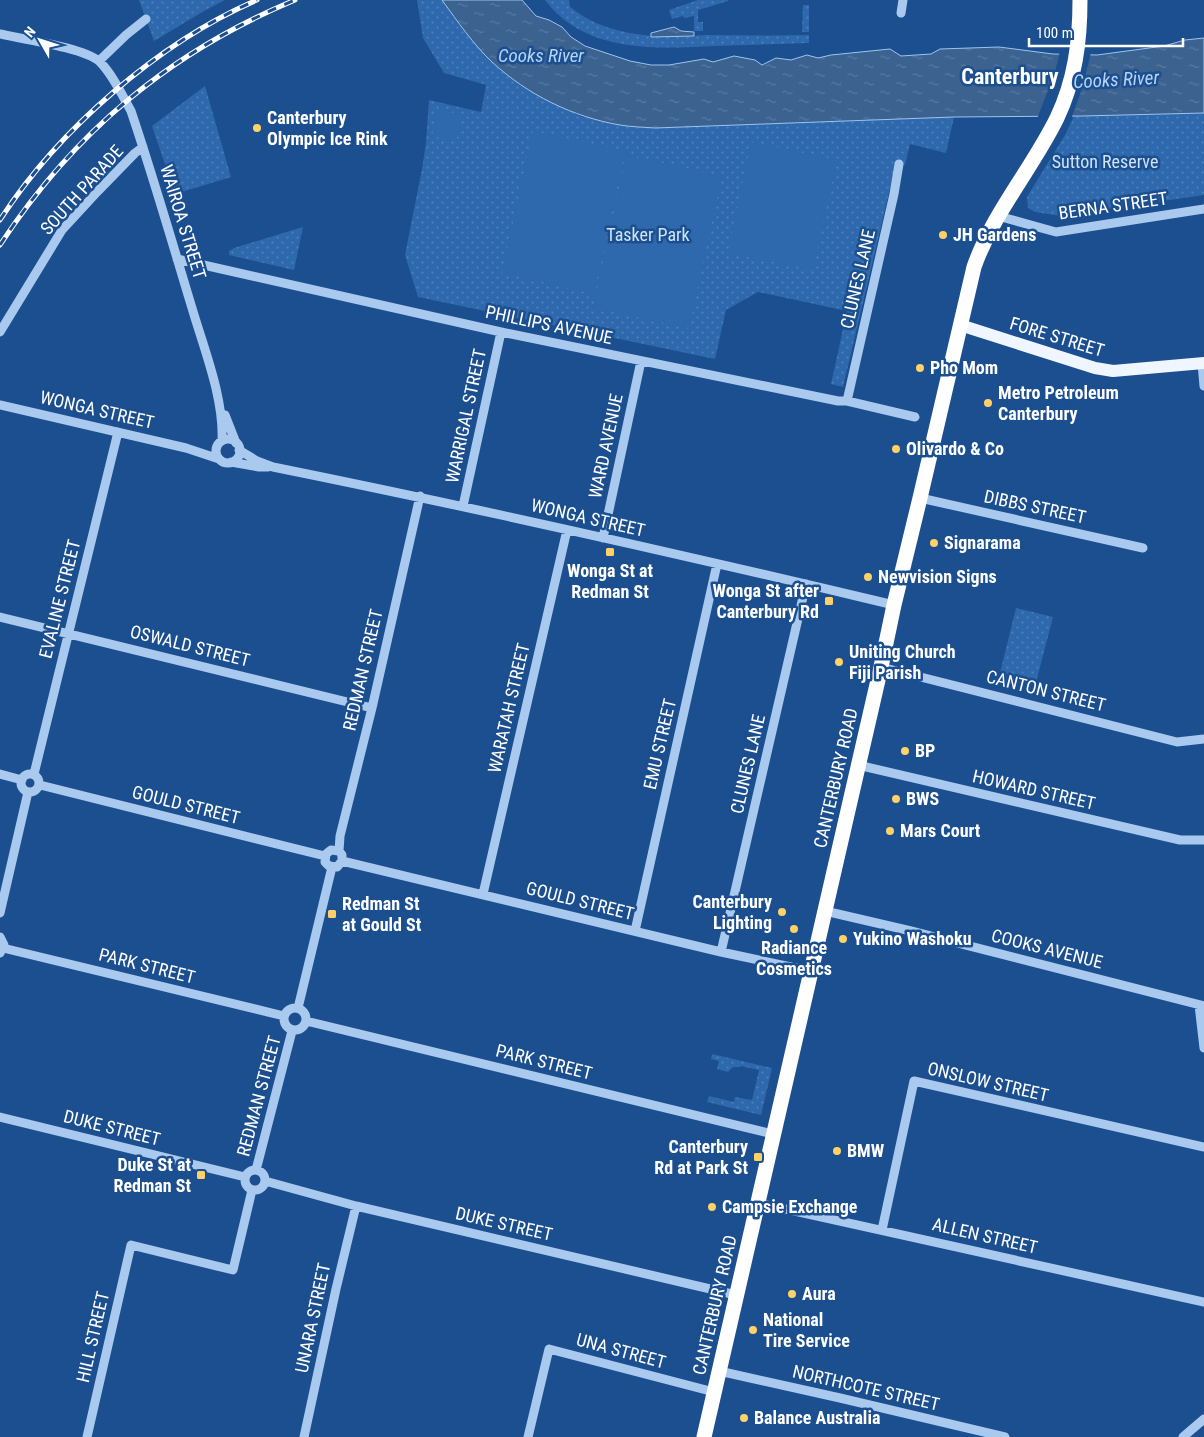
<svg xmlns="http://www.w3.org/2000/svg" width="1204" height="1437" font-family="'Roboto Condensed',sans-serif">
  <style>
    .grass { fill: url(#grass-dots) }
    .pitch { fill: #2e69ad }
    .water { fill: url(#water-ripples); stroke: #9cc4f0 }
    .pier { fill: #1b4f8f }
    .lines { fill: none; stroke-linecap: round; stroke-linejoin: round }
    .minor { stroke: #a9c9ee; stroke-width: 9 }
    .major { stroke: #f0f6ff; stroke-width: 12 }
    .highway { stroke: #fff; stroke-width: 15 }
    .rail-casing { stroke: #fff; stroke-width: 5 }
    .rail { stroke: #1b4f8f; stroke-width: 3; stroke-dasharray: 9; stroke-linecap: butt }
    .poi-dot { fill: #ffd166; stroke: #1b4f8f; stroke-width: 2 }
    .labels { text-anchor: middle; stroke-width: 5; stroke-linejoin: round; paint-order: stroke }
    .poi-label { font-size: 18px; font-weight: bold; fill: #fff; stroke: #1b4f8f; text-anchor: start }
    .park-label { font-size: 18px; fill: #cfe3fa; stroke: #1b4f8f }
    .street-label { font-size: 18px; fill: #fff; stroke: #1b4f8f }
    .water-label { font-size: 19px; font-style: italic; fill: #b5d3f5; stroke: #1b4f8f }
    .district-label { font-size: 22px; font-weight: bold; fill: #fff; stroke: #1b4f8f }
  </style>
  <defs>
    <pattern id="grass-dots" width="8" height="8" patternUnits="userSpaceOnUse" patternTransform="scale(1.25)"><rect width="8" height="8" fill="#2e69ad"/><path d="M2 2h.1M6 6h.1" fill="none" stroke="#4d80b9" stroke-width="1.8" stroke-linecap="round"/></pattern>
    <pattern id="water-ripples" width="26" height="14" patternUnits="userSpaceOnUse" patternTransform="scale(1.25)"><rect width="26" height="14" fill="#3c6290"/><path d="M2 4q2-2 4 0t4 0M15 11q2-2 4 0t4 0" fill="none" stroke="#597aa1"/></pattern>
  </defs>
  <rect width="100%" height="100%" fill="#1b4f8f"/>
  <path class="grass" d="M139,0h86l-21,11 -50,30z
    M417,0h25l17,24 33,38 40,30 48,24 75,12 299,-11 -8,36 -36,-9 -5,21 -9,-2 -53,224 -12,-3 16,-73 -89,-19 -32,18 -11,49 -297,-62 -13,-42 17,-86 4,-26 3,-43 52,12 5,-27 -42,-12 -21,-35z
    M545,0h24l1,7c32,26 74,30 113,30 8,0 15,-2 23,-2 34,0 69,1 103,0v8c-32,1 -63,2 -95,3 -60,3 -129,7 -169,-46z
    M698,0h30v1l-30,9v12h5v9h-9v-15l-10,2 -1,-2 -11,3 -3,-9z
    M803,5h6v27h-7z
    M205,86l26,91 -56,17 -23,-68z
    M1204,113v82l-143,21 -26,-4 -7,-4 -1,-11 38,-62 9,-19z
    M303,227l-9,43 -65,-15v-4l5,-3z
    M1016,608l37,9 -18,69 -36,-9z
    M712,1054l60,14 -11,47 -54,-13 2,-6 25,6 1,-5 17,3 7,-30 -18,-4 -1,1h-7l-5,5 -11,-3 2,-8 -8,-2z"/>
  <path class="pitch" d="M438,109l24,6 -6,27 -24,-6z
    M533,131l92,20 -31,143 -92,-21z
    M751,142l86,18 -24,110 -85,-17z
    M626,155l96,21 -33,152 -96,-20z"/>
  <path class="water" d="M442,0h80l14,16 13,4 13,7 9,10 14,9 45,15 21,4h18l35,-6 9,3 21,-6 21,4 7,5 14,-7 15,2 16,-5 11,3 13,-3 59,-6 11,7 30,-2 9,-5 59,-2 54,7 44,1 67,-9 21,-6 19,-2v75l-122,3 -128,1 -299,11c-12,-1 -24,-1 -35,-3 -47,-8 -92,-30 -128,-63 -19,-18 -34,-40 -50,-62z
    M674,27l7,4 13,1v4l-43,1v-4z"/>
  <path class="pier" d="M1060,51l31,1 -8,34 -12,33h-34l18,-47z"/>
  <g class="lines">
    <path class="minor" d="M901,13l2,-13
      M0,34c22,5 85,14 100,28 13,13 22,33 31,49 22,65 41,131 61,197 12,41 32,90 30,133
      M99,61l27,-26 20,-16
      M998,216l58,16 148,-23
      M177,259l324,73 337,69h9l68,16
      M0,332l62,-102 36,-39 37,-38 8,-6
      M1202,363l2,23
      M847,401l47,-207 5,-30
      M0,405l186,43 33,11
      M225,415l11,28
      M216 451a12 12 0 1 1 24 0a12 12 0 1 1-24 0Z
      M239,450l18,11 16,6c208,42 415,89 621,138
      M231,462l28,5h9
      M920,498l223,50
      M463,506l38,-174
      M603,538l38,-177
      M0,617l372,91
      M881,667l296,75 27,-3
      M858,765l322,75h24
      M21 783a9 9 0 1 1 18 0a9 9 0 1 1-18 0Z
      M0,774l22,6
      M34,774l84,-342
      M40,785l285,71
      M339,851l-8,-1 -5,4 -1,8 4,4 8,1 5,-6v-6l-3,-4 1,-15 32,-128 48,-212
      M342,861l379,91 89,19
      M483,894l84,-364
      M825,911l86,20 293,75
      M0,913l28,-121
      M635,931l82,-367
      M0,937l4,8 -4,8
      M3,948l281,68
      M721,952l85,-368
      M1199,1005l5,43
      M284 1019a11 11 0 1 1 22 0a11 11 0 1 1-22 0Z
      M298,1008l34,-141
      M306,1021l467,113
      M0,1117l245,60
      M245 1180a10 10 0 1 1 20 0a10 10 0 1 1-20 0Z
      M256,1170l36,-139
      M265,1181l91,25 380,89
      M758,1203l446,99
      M882,1230l32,-149 290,66
      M719,1371l121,27 165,39
      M87,1437l44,-192 102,25 19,-80
      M304,1437l32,-148 20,-83
      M528,1437l21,-88 165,43
      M1183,1437l21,-18"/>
    <path class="major" d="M960,325l135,43 18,3 91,-8"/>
    <path class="highway" d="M704,1437l177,-770 13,-62 26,-107 54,-231c19,-54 58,-98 83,-149 18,-38 23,-76 23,-118"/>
    <defs>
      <path id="rail" d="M0,220c58,-90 159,-178 257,-220
        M0,245c74,-113 170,-193 295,-245"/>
    </defs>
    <use href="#rail" class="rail-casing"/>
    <use href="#rail" class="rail"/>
  </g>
  <g class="poi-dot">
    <circle cx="257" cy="128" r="5"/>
    <circle cx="943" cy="235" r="5"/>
    <circle cx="920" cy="368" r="5"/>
    <circle cx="988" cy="403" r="5"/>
    <circle cx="896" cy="449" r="5"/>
    <circle cx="934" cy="543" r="5"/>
    <rect x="605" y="547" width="10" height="10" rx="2.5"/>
    <circle cx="868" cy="577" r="5"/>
    <rect x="824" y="596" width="10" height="10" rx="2.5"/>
    <circle cx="839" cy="662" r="5"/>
    <circle cx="905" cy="751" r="5"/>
    <circle cx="896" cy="799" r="5"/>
    <circle cx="890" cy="831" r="5"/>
    <circle cx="782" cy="912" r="5"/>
    <rect x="327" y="909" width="10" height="10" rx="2.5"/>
    <circle cx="794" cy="929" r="5"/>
    <circle cx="843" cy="939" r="5"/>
    <circle cx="837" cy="1151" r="5"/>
    <rect x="753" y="1152" width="10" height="10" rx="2.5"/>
    <rect x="196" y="1170" width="10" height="10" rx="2.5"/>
    <circle cx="712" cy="1207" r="5"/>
    <circle cx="792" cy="1294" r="5"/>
    <circle cx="753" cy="1330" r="5"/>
    <circle cx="744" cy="1418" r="5"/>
  </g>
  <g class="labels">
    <g class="poi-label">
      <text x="267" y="124">Canterbury<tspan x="267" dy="21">Olympic Ice Rink</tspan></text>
      <text x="953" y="241">JH Gardens</text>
      <text x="930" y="374">Pho Mom</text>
      <text x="998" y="399">Metro Petroleum<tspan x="998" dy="21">Canterbury</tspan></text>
      <text x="906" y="455">Olivardo &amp; Co</text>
      <text x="944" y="549">Signarama</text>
      <text x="610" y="577" text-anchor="middle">Wonga St at<tspan x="610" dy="21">Redman St</tspan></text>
      <text x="878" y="583">Newvision Signs</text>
      <text x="819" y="597" text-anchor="end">Wonga St after<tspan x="819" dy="21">Canterbury Rd</tspan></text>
      <text x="849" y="658">Uniting Church<tspan x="849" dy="21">Fiji Parish</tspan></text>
      <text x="915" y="757">BP</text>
      <text x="906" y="805">BWS</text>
      <text x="900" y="837">Mars Court</text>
      <text x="772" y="908" text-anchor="end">Canterbury<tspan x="772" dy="21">Lighting</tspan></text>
      <text x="342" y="910">Redman St<tspan x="342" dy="21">at Gould St</tspan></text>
      <text x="853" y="945">Yukino Washoku</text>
      <text x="794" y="954" text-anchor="middle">Radiance<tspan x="794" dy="21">Cosmetics</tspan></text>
      <text x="748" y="1153" text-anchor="end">Canterbury<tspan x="748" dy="21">Rd at Park St</tspan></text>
      <text x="847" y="1157">BMW</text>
      <text x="191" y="1171" text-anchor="end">Duke St at<tspan x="191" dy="21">Redman St</tspan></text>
      <text x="722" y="1213">Campsie Exchange</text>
      <text x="802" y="1300">Aura</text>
      <text x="763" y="1326">National<tspan x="763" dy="21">Tire Service</tspan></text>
      <text x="754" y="1424">Balance Australia</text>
    </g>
    <g class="park-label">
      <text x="1105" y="168">Sutton Reserve</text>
      <text x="648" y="241">Tasker Park</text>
    </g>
    <g class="street-label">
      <text transform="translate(82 190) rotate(-48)" y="6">SOUTH PARADE</text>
      <text transform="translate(1113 206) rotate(-8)" y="6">BERNA STREET</text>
      <text transform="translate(183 222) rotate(73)" y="6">WAIROA STREET</text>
      <text transform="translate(858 279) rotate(-77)" y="6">CLUNES LANE</text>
      <text transform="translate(549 325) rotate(12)" y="6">PHILLIPS AVENUE</text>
      <text transform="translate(1057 337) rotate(17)" y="6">FORE STREET</text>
      <text transform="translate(97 410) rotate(13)" y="6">WONGA STREET</text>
      <text transform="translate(466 416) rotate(-78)" y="6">WARRIGAL STREET</text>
      <text transform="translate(606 446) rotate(-78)" y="6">WARD AVENUE</text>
      <text transform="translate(1035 507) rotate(12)" y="6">DIBBS STREET</text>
      <text transform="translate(588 518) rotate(13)" y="6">WONGA STREET</text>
      <text transform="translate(60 599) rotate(-76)" y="6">EVALINE STREET</text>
      <text transform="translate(190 646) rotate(14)" y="6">OSWALD STREET</text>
      <text transform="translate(363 670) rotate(-77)" y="6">REDMAN STREET</text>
      <text transform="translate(1046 691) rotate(14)" y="6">CANTON STREET</text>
      <text transform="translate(509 708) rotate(-77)" y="6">WARATAH STREET</text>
      <text transform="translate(660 744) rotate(-77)" y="6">EMU STREET</text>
      <text transform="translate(748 764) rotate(-77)" y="6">CLUNES LANE</text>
      <text transform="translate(836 778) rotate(-77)" y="6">CANTERBURY ROAD</text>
      <text transform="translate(1034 790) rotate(13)" y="6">HOWARD STREET</text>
      <text transform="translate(186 805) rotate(14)" y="6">GOULD STREET</text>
      <text transform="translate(580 901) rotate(14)" y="6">GOULD STREET</text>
      <text transform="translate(1047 949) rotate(14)" y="6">COOKS AVENUE</text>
      <text transform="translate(147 966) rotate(14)" y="6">PARK STREET</text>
      <text transform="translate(544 1062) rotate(14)" y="6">PARK STREET</text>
      <text transform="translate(988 1082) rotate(13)" y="6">ONSLOW STREET</text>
      <text transform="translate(259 1096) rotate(-75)" y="6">REDMAN STREET</text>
      <text transform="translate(112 1128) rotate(14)" y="6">DUKE STREET</text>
      <text transform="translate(504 1224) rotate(13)" y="6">DUKE STREET</text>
      <text transform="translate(985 1236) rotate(13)" y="6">ALLEN STREET</text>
      <text transform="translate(715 1305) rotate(-77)" y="6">CANTERBURY ROAD</text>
      <text transform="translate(313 1318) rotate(-78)" y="6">UNARA STREET</text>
      <text transform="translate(93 1337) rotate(-77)" y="6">HILL STREET</text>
      <text transform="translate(621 1351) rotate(15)" y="6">UNA STREET</text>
      <text transform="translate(866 1388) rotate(13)" y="6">NORTHCOTE STREET</text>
    </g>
    <g class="water-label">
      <text x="541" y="62">Cooks River</text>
      <text transform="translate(1116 79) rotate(-3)" y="7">Cooks River</text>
    </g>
    <g class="district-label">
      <text x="1010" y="84">Canterbury</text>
    </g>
  </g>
  <g transform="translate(40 40) rotate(309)" stroke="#1b4f8f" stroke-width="4" paint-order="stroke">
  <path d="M0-4L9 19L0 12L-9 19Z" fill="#ffffff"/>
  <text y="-8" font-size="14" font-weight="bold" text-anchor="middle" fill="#ffffff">N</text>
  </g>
  <path d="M1029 38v8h154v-8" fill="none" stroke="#ffffff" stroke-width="2.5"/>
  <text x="1036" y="38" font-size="15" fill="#ffffff" stroke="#1b4f8f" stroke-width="4" paint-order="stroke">100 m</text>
</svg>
